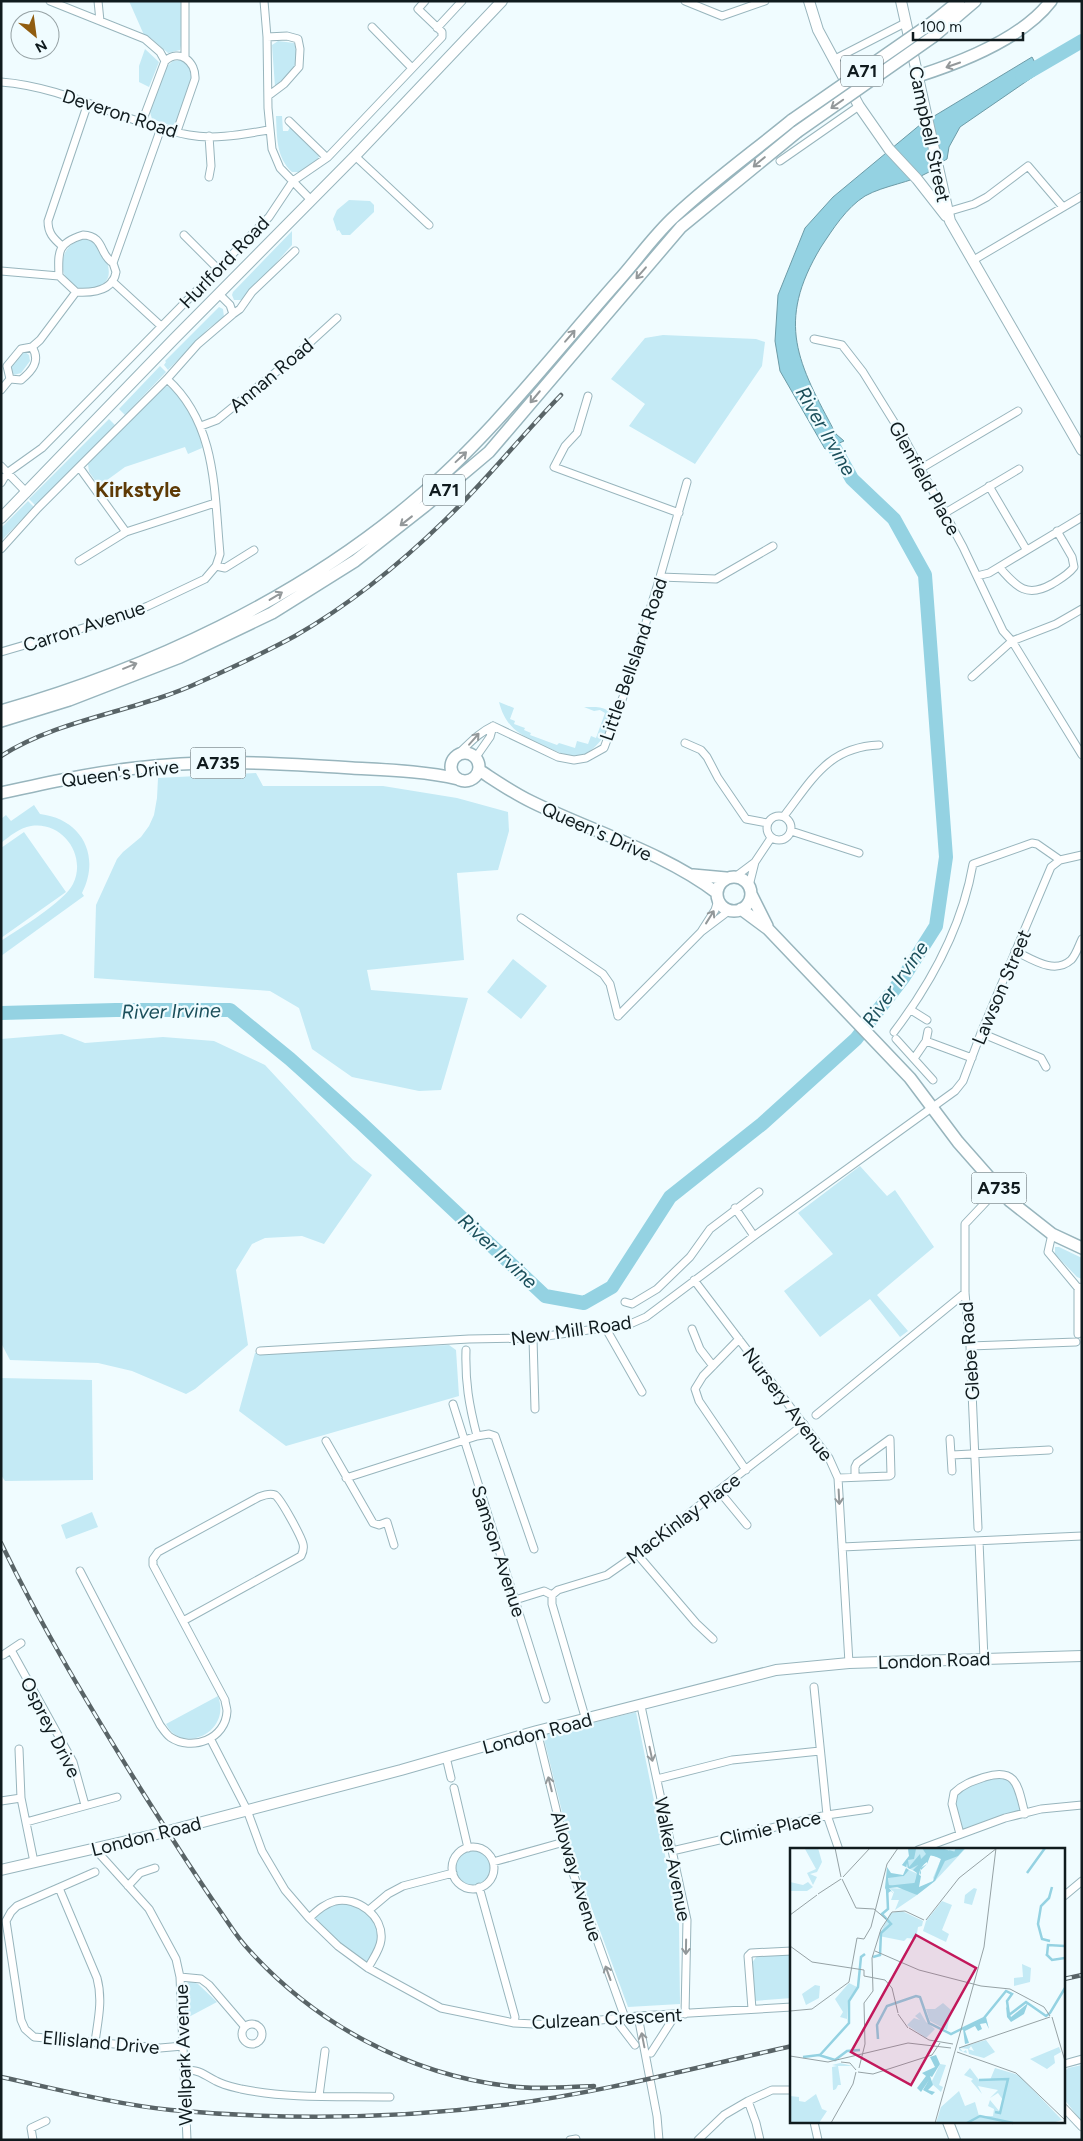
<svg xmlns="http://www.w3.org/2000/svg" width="1083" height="2141" font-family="Figtree,sans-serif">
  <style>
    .green { fill: #c4eaf5 }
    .water { fill: #94d2e2; stroke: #6c9ba7 }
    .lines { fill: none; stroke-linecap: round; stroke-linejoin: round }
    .river { stroke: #94d2e2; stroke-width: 14 }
    .street-casing { stroke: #98b5bd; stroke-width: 9 }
    .secondary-casing { stroke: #98b5bd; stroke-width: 12 }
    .primary-casing { stroke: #98b5bd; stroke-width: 14 }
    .street { stroke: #fff; stroke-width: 7 }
    .secondary { stroke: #fff; stroke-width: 10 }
    .primary { stroke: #fff; stroke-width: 11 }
    .rail-casing { stroke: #596467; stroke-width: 4.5 }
    .rail { stroke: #f0fcff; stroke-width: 2.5; stroke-dasharray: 8; stroke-linecap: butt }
    .primary-bridge-casing { stroke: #98b5bd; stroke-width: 14; stroke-linecap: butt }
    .primary-bridge { stroke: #fff; stroke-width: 11 }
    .oneway { stroke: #93989a }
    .labels { text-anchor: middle; stroke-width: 4.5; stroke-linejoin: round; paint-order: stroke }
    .shield { fill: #f0fcff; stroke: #535e62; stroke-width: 1 }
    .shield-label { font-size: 18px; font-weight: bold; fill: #101b1e }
    .street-label { font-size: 19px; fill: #101b1e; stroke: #f0fcff }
    .water-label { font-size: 20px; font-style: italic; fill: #1b4f5b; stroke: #f0fcff }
    .quarter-label { font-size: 21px; font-weight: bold; fill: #5e3a05; stroke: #f0fcff }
    .inset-river { fill: none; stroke: #94d2e2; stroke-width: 2.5 }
    .inset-road { fill: none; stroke: #96a2a5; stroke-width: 1 }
    .view { fill: #c2185b; fill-opacity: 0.15; stroke: #c2185b; stroke-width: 2.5 }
    .inset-edge { fill: none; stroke: #101b1e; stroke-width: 2.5 }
  </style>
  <rect width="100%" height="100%" fill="#f0fcff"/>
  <path class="green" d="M129,1h52l2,35 -3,14 -12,3 -16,-14 -8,-4z
    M278,41l16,2c7,18 -2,35 -19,44l-3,-42z
    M145,49l14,13 -10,25 -10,-5v-16z
    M181,60c8,4 10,8 11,16l-15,45 -5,5 -20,-7 -2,-7 15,-44 8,-7z
    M276,116h6l1,15h5l2,-4 3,2 26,27 -1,3 -18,13h-8c-16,-15 -15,-35 -16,-56z
    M349,200l21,1 4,4v7l-24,23h-8l-3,-5 -2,1 -4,-12 4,-9z
    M292,231v14l-49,55h-9l-2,-5 1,-3z
    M89,239c12,5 28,34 15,44 -4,4 -8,5 -14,6 -36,4 -37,-51 -1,-50z
    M219,307l4,2 1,8 -15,11 -41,42 -4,-5 2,-3 -1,-1z
    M663,335l93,4 9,3 -3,24 -67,98 -66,-38 16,-22 -34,-25 34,-41z
    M25,352l4,3 1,6 -9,12 -7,2 -4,-7 10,-14z
    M160,366l6,6 -41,43 -6,-6z
    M167,386c19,11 33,41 35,62l-14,6 -3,-7 -60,20 -26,19 -10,-14 -1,-8 74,-76z
    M109,419l6,6 -79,81 -7,-7z
    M28,501l6,6 -33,34v-13z
    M499,702l15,6 -4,11 5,2 -1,3 11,4 -1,2 7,3 -1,2 27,10 2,-2 16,5 2,-7 11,3 3,-8 5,2 9,-25 -5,-3 -6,1 -10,-4c7,0 17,-1 23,3 13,10 -11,42 -25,45 -16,3 -30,-6 -44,-12 -21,-9 -33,-18 -39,-41z
    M256,773l7,13h120l74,12 51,14 1,19 -11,39 -41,3 7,87 -97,10 4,20 97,8 -27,92 -22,1 -67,-14 -40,-28 -13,-41 -29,-17 -176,-13 2,-73 21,-46 6,-7 18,-15 8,-11 5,-11 3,-17 1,-20z
    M34,805l6,9c42,5 61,42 42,79l2,3 -83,60v-15c18,-12 63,-39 72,-57 14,-28 -10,-63 -42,-58 -12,2 -21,10 -30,17v-24l5,-4 5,6z
    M24,832l42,60 -65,46v-90z
    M513,959l34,27 -26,33 -34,-27z
    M62,1034l23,9 78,-6 51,4 51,24 88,95 19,15 -48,69 -22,-8 -37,2 -13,6 -16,26 12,75 -53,44 -9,5 -54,-23 -34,-8 -88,-3 -9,-17v-304z
    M860,1166l27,30 8,-6 39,57 -57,48 31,36 -8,6 -30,-38 -50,38 -36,-46 49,-37 -35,-41z
    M1055,1247h4l23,11v21l-5,-2 -22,-23z
    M449,1345l7,5 3,46 -173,50 -47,-35 16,-58z
    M1,1378l91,2 1,100 -88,1 -4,-6z
    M92,1512l6,15 -32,12 -5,-14z
    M218,1696c14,37 -37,59 -52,28z
    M636,1712l43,212 1,80 -52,3 -54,-147 -31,-125z
    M994,1774l18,4 13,36 -65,20 -6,-41z
    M455 1867a18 18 0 1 1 36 0a18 18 0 1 1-36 0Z
    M355,1902l20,16 6,22 -13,28 -59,-50 16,-13z
    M792,1953v45l-38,3 -3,-37 6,-8z
    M190,1981l8,3 19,18 -32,17 -1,-34z
    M1082,2065v57l-18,-23v-27l4,-4z"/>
  <path class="water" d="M1032,57l8,15 -80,55 -11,20 -2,12c-7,3 -11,9 -18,13 -19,11 -44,13 -64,24 -19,12 -32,33 -44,51 -46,76 -23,116 15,187l8,7 -19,8 -45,-78 -5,-30 3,-46 27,-67 28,-31 88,-73z"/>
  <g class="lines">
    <path class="river" d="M1022,76l60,-35
      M1,1013l115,-3h114l60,49 70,63 185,174 39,7 28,-16 58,-90 92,-73 94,-85 47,-61 33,-52 10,-69 -21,-282 -31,-56 -42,-40 -28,-50"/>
    <defs>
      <path id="street" d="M50,1l95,38 15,13 5,9
        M98,1l2,20
        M185,1v56
        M264,1l3,36 1,71 4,41 8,19 31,32
        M685,1l37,15 43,-15
        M372,27l40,41
        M437,28l25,-27
        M267,37l20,-1 11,3 2,10 -1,18 -15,17 -16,12
        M833,60l72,-37
        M1,82c66,5 124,41 188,53 26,5 55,-1 80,-5
        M289,121l37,36
        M142,122l23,-61c15,-13 31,1 30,18l-18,52
        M355,156l74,69
        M780,161l79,-55
        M209,177l2,-11 -2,-30
        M947,212l27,-8 13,-7 41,-31 35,41
        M83,235c22,1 16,20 30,28l3,9c-3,19 -24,21 -40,20l-17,-16c-1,-24 -2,-33 24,-41z
        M184,235l33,33
        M62,246c-9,-8 -14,-13 -14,-25l40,-118
        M972,261l110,-65
        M113,263l48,-135
        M1,271l58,5
        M112,281l49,45
        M233,314l7,-5 12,-17 43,-41
        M814,339l28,6 21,27 41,66 59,109 40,84 9,10 70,114
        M10,379l11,1c11,-9 20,-19 11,-33
        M1,390l9,-11 -3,-13 14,-17 11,-2 8,-7 36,-48
        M588,396l-11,37 -12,13 -11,21 125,46
        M201,426l16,-6 75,-61 45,-41
        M1,466l26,27
        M79,467l47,65
        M920,469l98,-58
        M1,483l6,-10 35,-25 227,-231 24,-36 35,-24 114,-120v-5l-24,-23 7,-8
        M989,486l37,63
        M945,513l74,-44
        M1,549l37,-41 129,-129 31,-35 35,-30 -3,-9 -11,-11
        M79,561l47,-29 89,-29
        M216,566l9,2 29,-18
        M999,567c17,19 27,32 53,17 8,-5 16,-9 22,-17l-2,-10 -15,-26
        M977,576l12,-3 93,-56
        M660,577l56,2 57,-33
        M1,652l120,-35 27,-11 57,-27 11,-13 4,-12c-6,-63 -3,-130 -53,-175
        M972,677l40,-36 44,-17 26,-15
        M493,726l65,31 16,3 12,-2 18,-10 19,-51 37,-120 27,-95
        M685,743l16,7 6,7 11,21 28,41 21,4
        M457,755c12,-11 21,-22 36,-29
        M476,757l14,-20 3,-11
        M767 828a12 12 0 1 1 24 0a12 12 0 1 1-24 0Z
        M784,816c28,-36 44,-69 95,-71
        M791,831l68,22
        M735,877l20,-15
        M749,886l6,-24 16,-24
        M718,900l-3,10 -14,22 29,-22
        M521,918l82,56 7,10 8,32
        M1015,951c17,8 39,24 56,9 5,-5 8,-15 11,-21
        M911,1010l16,10
        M618,1016l83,-84
        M894,1032c38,-50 68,-105 79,-168l59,-21 5,1 23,16 22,-5
        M981,1033l60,25 5,9
        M896,1039l37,41
        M926,1041l2,-10
        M915,1057l11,-16 46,17
        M735,1208l19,28
        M1052,1234l-4,18 30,36 4,-1
        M694,1280l135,178 9,20 11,185
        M625,1302l7,2 25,-15 33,-32 20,-28 49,-37
        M605,1327l37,65
        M692,1329l8,20 13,17
        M1078,1334v-46
        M533,1338l2,71
        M739,1339l-36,37 -8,13 4,12 47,69
        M970,1346l106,-4
        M466,1350c-1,32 3,55 11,86
        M260,1351l209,-12 64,-1 97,-14 16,-7 108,-81 201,-145 8,-10 18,-48 70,-166 9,-7
        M453,1404l93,295
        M816,1415l149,-122
        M950,1439l2,32
        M326,1441l47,82 6,2 8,-3 7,23
        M952,1455l97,-5
        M346,1478l131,-42 12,-2 6,2 39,113
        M838,1478l51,-2 2,-1 -1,-36 -33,24 -2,4v10
        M719,1491l28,34
        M978,1528l-8,-182 -5,-53v-69l34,-36
        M979,1541l5,118
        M842,1547l240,-11
        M637,1554l59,69 17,16
        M80,1571l80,154c3,4 6,9 10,12 22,15 56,2 57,-26 0,-3 -2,-8 -2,-11l-72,-135v-6l5,-7 101,-55c5,-2 11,-4 16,-2 6,4 26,41 28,49 1,4 0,8 -2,12l-118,65
        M552,1595l6,-5 49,-15 30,-21 167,-130
        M552,1595v9l34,116
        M515,1600l29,-9 8,4
        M11,1650l62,112 12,43
        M3,1655l18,-12
        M814,1687l13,128 12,35
        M641,1706l46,214 -2,94
        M537,1731l32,131 56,156
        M211,1740l36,70 15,41 23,39 24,28 29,28 30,22 73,40 73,15 40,2 84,-9 154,-9
        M19,1749l2,49 13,64
        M446,1757l5,21
        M657,1779l75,-19 88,-9
        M454,1788l14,60
        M1,1801l20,-3
        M26,1822l91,-25
        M960,1834l-8,-30 2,-11c9,-9 19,-12 31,-16 33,-10 33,11 40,37
        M452 1868a21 21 0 1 1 42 0a21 21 0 1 1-42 0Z
        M95,1849l54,60 27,50 4,18 7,163
        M918,1850l87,-32 36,-9 41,-4
        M672,1851l155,-36 42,-6
        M493,1862l71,-20
        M95,1872l-78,34 -6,6 -5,9 15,99 4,9 9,8 126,11 23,-2
        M128,1886l12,-13 15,-5
        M479,1887l36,130 -1,6
        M59,1888l38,90c6,22 1,42 -2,64
        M1064,1896l18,-15
        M369,1910l19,-16 15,-8 50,-13
        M309,1918c8,-7 15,-14 26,-17 22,-5 49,15 46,39 -1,10 -9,20 -13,28
        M180,1977l21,2 8,6 36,42
        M752,2009l-4,-53 3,-3 41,-2
        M638,2016l19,100 2,24
        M615,2019l20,26
        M242 2034a10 10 0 1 1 20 0a10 10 0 1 1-20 0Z
        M651,2053l25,-39
        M1064,2064l18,-5
        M184,2070c17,0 18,4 32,11 7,4 17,6 25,8 49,10 100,7 149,8
        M319,2096l6,-45
        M748,2101l8,22 4,17
        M1064,2108l18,19
        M814,2122l4,18
        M33,2140l-2,-12 15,-7
        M570,2140l6,-1
        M698,2140l26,-25 24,-14 24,-11h20"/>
      <path id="secondary" d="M809,1l9,29 41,76 30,43 28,30 29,37
        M901,1l49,220 132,229
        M1,518l173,-179 181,-183 147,-155
        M1,1870l152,-35 248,-65 136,-39 239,-61 73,-7 233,-7
        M948,2122l7,18"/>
      <path id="primary" d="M933,22l26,-21
        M934,36l41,-35
        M918,76c44,-14 104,-37 133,-75
        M1,711c147,-42 298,-112 415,-212 74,-62 138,-146 202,-218 19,-21 36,-46 57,-65 36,-34 78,-64 117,-96
        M1,721l68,-21 111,-43 92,-44 83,-52 70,-55 64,-54 192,-225 116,-95
        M451 767a14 14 0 1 1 28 0a14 14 0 1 1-28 0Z
        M479,770c17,11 34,23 53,32 59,29 133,51 185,91
        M1,793c45,-10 90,-20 135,-25 71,-9 144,-5 216,0 35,2 72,3 106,11
        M693,875l33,3
        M717 894a17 17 0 1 1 34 0a17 17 0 1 1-34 0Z
        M751,894l16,32
        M741,909l27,20 142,149 48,64 52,59 42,33 30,14"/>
    </defs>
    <use href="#street" class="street-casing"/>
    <use href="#secondary" class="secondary-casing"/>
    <use href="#primary" class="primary-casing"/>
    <use href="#street" class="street"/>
    <use href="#secondary" class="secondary"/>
    <use href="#primary" class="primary"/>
    <defs>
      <path id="rail" d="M1,756c60,-38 135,-44 199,-74 31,-14 64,-29 95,-46 54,-31 105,-72 150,-116 41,-39 76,-84 116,-125
        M1,1543c41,85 90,166 139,245 26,41 51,81 78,120 10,14 19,30 31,42 67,74 159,124 259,136 28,4 58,1 86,0
        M1064,1979l18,-4
        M1,2077c56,12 113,27 170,33 110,10 223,9 333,-5 97,-12 193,-38 288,-59"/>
    </defs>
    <use href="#rail" class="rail-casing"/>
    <use href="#rail" class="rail"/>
    <defs>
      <path id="primary-bridge" d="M792,120l141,-98
        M797,132l137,-96"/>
    </defs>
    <use href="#primary-bridge" class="primary-bridge-casing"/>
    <use href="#primary-bridge" class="primary-bridge"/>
  </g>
  <defs><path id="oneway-shaft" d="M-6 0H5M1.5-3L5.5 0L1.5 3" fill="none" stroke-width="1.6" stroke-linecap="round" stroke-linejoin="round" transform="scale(1.25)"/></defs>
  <g class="oneway">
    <use href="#oneway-shaft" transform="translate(953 65) rotate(161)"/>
    <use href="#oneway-shaft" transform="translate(837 104) rotate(145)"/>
    <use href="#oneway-shaft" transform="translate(759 162) rotate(140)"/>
    <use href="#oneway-shaft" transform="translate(641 273) rotate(131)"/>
    <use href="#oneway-shaft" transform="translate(570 336) rotate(-49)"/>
    <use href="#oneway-shaft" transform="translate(535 397) rotate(130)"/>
    <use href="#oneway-shaft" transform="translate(461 457) rotate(-43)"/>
    <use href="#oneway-shaft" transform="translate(406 521) rotate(142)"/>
    <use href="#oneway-shaft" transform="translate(276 596) rotate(-31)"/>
    <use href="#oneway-shaft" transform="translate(130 666) rotate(-22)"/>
    <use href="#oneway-shaft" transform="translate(474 739) rotate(-49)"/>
    <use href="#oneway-shaft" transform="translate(710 917) rotate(-58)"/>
    <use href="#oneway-shaft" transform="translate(839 1497) rotate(87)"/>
    <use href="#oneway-shaft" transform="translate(651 1754) rotate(78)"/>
    <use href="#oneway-shaft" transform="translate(550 1784) rotate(-104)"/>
    <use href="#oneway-shaft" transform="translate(686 1947) rotate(91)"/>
    <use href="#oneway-shaft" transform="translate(608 1973) rotate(-110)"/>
    <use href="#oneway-shaft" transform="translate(643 2040) rotate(-101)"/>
  </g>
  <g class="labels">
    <g class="shield">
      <rect x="841" y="55.5" width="42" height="31" rx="4"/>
      <rect x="423" y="474.5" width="42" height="31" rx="4"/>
      <rect x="190.5" y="747.5" width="55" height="31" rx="4"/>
      <rect x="971.5" y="1172.5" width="55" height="31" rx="4"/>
    </g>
    <g class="shield-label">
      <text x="862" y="77">A71</text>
      <text x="444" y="496">A71</text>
      <text x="218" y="769">A735</text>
      <text x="999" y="1194">A735</text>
    </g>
    <g class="street-label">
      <text transform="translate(120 113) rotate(18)" y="7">Deveron Road</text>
      <text transform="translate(930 134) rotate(78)" y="7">Campbell Street</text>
      <text transform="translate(224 262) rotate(-46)" y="7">Hurlford Road</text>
      <text transform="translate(271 375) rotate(-40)" y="7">Annan Road</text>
      <text transform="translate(925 478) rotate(61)" y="7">Glenfield Place</text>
      <text transform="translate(84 626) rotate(-18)" y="7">Carron Avenue</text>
      <text transform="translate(633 659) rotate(-71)" y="7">Little Bellsland Road</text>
      <text transform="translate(120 773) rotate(-7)" y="7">Queen's Drive</text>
      <text transform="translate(597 831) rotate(24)" y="7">Queen's Drive</text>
      <text transform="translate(1001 987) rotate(-67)" y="7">Lawson Street</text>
      <text transform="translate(571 1330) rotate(-8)" y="7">New Mill Road</text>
      <text transform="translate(969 1351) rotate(-94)" y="7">Glebe Road</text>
      <text transform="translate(788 1404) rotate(53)" y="7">Nursery Avenue</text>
      <text transform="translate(683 1518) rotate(-37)" y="7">MacKinlay Place</text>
      <text transform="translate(499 1551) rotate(72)" y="7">Samson Avenue</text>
      <text transform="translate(934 1660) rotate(-2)" y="7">London Road</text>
      <text transform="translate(51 1727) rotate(63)" y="7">Osprey Drive</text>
      <text transform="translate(537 1733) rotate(-15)" y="7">London Road</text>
      <text transform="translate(770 1828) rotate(-13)" y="7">Climie Place</text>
      <text transform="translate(146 1836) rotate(-14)" y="7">London Road</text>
      <text transform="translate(673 1859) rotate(79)" y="7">Walker Avenue</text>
      <text transform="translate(577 1876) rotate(73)" y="7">Alloway Avenue</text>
      <text transform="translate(607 2018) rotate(-3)" y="7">Culzean Crescent</text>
      <text transform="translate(101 2042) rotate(5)" y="7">Ellisland Drive</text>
      <text transform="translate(183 2055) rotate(-92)" y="7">Wellpark Avenue</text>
    </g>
    <g class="water-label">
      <text transform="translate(826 431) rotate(60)" y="7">River Irvine</text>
      <text transform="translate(895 984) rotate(-55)" y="7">River Irvine</text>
      <text transform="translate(171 1011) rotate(-1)" y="7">River Irvine</text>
      <text transform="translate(498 1251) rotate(43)" y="7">River Irvine</text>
    </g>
    <g class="quarter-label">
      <text x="138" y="497">Kirkstyle</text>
    </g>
  </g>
  <g transform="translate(790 1848)">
    <rect width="275" height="275" fill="#f0fcff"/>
    <path d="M28,0l4,14 -5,10 -7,2 7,3 -4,8 -6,-12 9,-4 -11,-20zM118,0h58l-31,33 -2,-3 8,-19 -12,-5 -11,19 -16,-8 7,-9zM119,22l9,4 -3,9 -15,4 -11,-2 -1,-8 16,-1zM0,34l13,3 5,-3 5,5 -6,4h-17zM99,40l18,1 10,6 -22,15 4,-10h-8l3,-8zM184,40l3,1 -5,16 -8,-2 1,-8zM152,53l10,4 -10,25 7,4 -3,8 -23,-11 3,-10zM112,63l21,10 -1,5 -4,1 -2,12 -9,-1 -3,3 -25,-5 11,-23zM232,116l9,4 -1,14 -16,4v-8l9,-1zM59,135l8,4 -9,14 -1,18 -7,-2 3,-5 -8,-13zM25,137l5,1 -1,12 -13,7 -4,-11zM153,155l8,7 -4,20 -17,-9 -4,-12h9zM130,164l6,10 9,7 -9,9 -19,-13 7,-7 6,2 -5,-4zM196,192l9,12 -11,6 -15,-4 -1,-5 6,2 -3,-5 -2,3 -9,-1 3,4 3,-2 1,3 -4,-1 -4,-2v-2l1,-1zM269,199l2,5 -7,4 1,7 -8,6 -17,-10zM50,215l13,3h-15l3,19h-3l-2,4 -2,1h-1l-1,-23 5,-1 -5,-1zM150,216l6,1 -7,20 4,2 -2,5 -10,-9zM180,220l9,12h11l5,-12 24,7 43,45 -10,3h-116l5,-16 18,-16 6,15 10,-4 4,14h14l1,-7 -6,-3 2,-6 10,12 3,-12 -5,-7 -8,5 8,-8 -20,-4 4,8 -11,-13 2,-2 -9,-4zM26,246l6,15 5,2 -8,12h-29v-27l9,1v4l6,1z" fill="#c4eaf5"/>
    <path d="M118,0l8,1 -2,10 -6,1 1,7 11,-13 1,5 5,-5 -4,-6h21l10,6h2l-5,-2 -1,-2 7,2 1,-4v5v-5h8l-7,8 -13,5 -10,20 -18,14 -20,-8 17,-3 4,-10 3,2 -2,11 14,-6 8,-22 -10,-5 -4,10 -6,6v5l-1,-2 1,-5 6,-4v-2l-7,5 -3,6 -4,-3 5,-5 -8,4 -2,-1 -1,-5 -1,4 -4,-2 7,-9zM97,19l4,6 12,2 3,-7 3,2 -5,6 -16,2 1,7 5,1 -5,2 5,6 -3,-3 -3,2 -3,-5zM238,155l-4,11 -13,8 -4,-5 -1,-11 5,11zM196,169l3,12 -3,-6 -6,1 2,5 -4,2 -3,-5 -10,5 4,12 -4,1 -2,-15zM146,207l4,9 -8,13 -2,-1 3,9 -5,5 7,2 -3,3 -9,-5 6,-10 -8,12 -4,-4 9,-12 -4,-3 13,-6 -5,-10z" fill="#94d2e2"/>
    <path class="inset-river" d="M140,6l9,2 7,-5 9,3 2,-6M237,25l18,-25M260,93l-8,-2 -4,-15 3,-18 8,-8 3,-11M256,106l6,6 13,-2M257,107l1,-10 17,1M83,109l7,-2 1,-22 10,-9 -9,-10 6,-5 -1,-22 29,-3 3,-15 11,-15M88,191l-1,-14 10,-19 29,-10 4,1 9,26 22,11 33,-16 22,-27 6,3 -5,7 2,14 17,-13 20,14 4,-3 15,-25M30,207l29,-32v-22l9,-14 3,-30 4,-3M13,209l16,-2 16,5 12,-9 13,-1M189,232l29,-1 -8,34 -5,-1M177,275l13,-7 33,7"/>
    <path class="inset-road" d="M45,0l6,29M53,29l27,-29M52,31l14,29 18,1M28,46l23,-15M84,61l12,10M0,67l27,-20M136,72l33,-42 38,-30M0,98l22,16 52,8v6l21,4 7,8 6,25M85,103l44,19 62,16 29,3 34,18 6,9M0,163l22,-2 37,-27 8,-44 7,1 7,-12 16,-63 11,-16M108,166l10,14M262,169l13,44M119,180l20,12 24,4M169,200l91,-31M167,204l59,21 49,47M0,208l38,6 80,-19 43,5M51,214l9,1 6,7M69,220l6,-24 -1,-41 9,-12 -1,-33 9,-29 11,-17 13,-1 19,9M68,224l15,2 59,-19 8,-12M41,275l22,-39 3,-12M145,275l49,-176 12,-99"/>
    <path class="view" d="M126,87l60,33 -65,117 -60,-33z"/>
    <rect width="275" height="275" class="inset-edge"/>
  </g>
  <rect width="1083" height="2141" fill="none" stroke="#101b1e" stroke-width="5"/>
  <g transform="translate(35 35) rotate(151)"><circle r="24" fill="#f0fcff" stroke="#96a2a5"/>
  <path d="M0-4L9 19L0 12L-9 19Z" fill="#915d10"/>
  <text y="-8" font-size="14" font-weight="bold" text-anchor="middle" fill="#101b1e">N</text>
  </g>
  <path d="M913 32v8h110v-8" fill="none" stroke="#101b1e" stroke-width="2.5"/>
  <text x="920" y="32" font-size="15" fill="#101b1e" stroke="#f0fcff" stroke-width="4" paint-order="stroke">100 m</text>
</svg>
